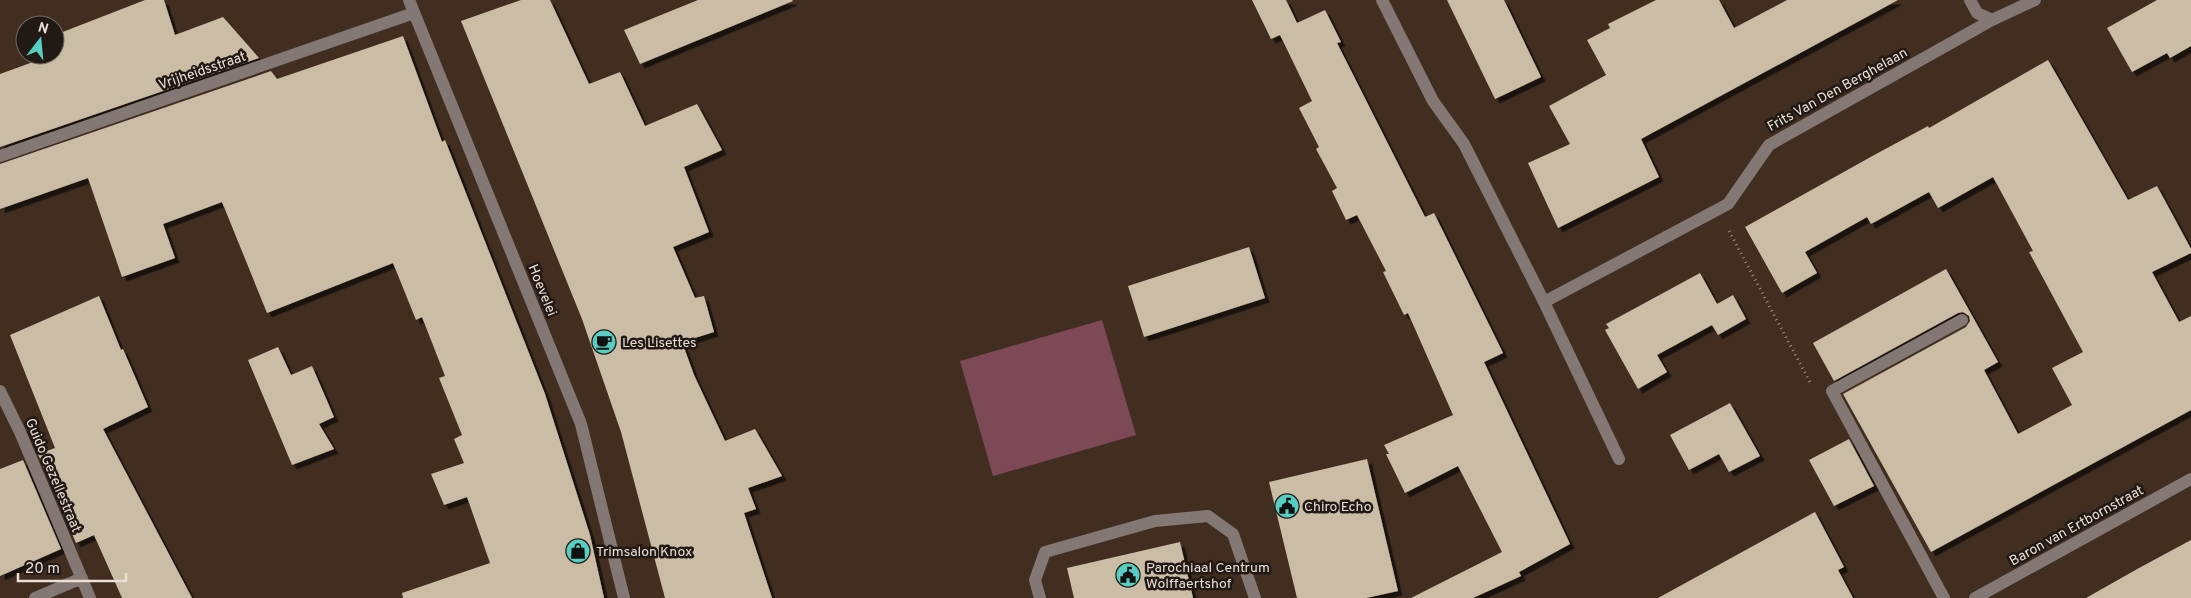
<svg xmlns="http://www.w3.org/2000/svg" width="2191" height="598" font-family="Overpass,sans-serif">
  <style>
    .green { fill: #7e4957 }
    .building { fill: #cabca5; filter: url(#shadow) }
    .lines { fill: none; stroke-linecap: round; stroke-linejoin: round }
    .path { stroke: #9d8d83; stroke-width: 3; stroke-dasharray: 1 4; stroke-linecap: butt }
    .minor { stroke: #847875; stroke-width: 12 }
    .labels { text-anchor: middle; stroke-width: 5; stroke-linejoin: round; paint-order: stroke }
    .street-label { font-size: 14px; fill: #ebded6; stroke: #211913 }
    .poi-label { font-size: 14px; fill: #ebded6; stroke: #211913; text-anchor: start }
  </style>
  <defs>
    <filter id="shadow"><feDropShadow dx="4.5" dy="4.5" stdDeviation="0" flood-color="#0009"/></filter>
  </defs>
  <rect width="100%" height="100%" fill="#412e21"/>
  <path class="green" d="M1102,320l34,115 -143,41 -33,-115z"/>
  <path class="building" d="M145,0h19l11,35 48,-18 36,41 -259,89v-73l33,-12 -2,-4 8,-3h16v-20z
    M521,0h29l39,84 31,-12 25,54 52,-22 25,46 -38,17 25,65 -36,15 22,51 9,-2 10,36 -32,10 12,33 31,66 30,-12 27,47 -34,12 8,21 -12,4 28,85h-107l-44,-166 -39,-113 -121,-298z
    M698,0h94l1,1 -153,63 -16,-34z
    M1252,0h34l11,23 28,-13 16,32 -4,1 88,174 9,-4 69,140 -19,9 86,182 -51,28 2,4 -48,22h-62l91,-46 -44,-86 -53,27 -19,-39h3l-5,-9 69,-30 -45,-102 -4,2 -21,-43 3,-1 -29,-56 -11,5 -14,-29 5,-3 -21,-39 3,-2 -20,-39 13,-7 -32,-66 -9,4z
    M1447,0h57l37,77 -46,22z
    M1656,0h63l15,28 53,-28h111l-257,139 18,38 -101,51 -30,-65 42,-19 -21,-38 57,-31 -19,-35 23,-12 -2,-4z
    M2157,0h34v46l-21,12 -3,-5 -35,19 -25,-44z
    M403,36l39,106 3,-2 100,254 45,141 14,63h-201l-1,-5 88,-30 -23,-66 -23,8 -13,-31 33,-11 -10,-24 8,-4 -23,-57 6,-2 -23,-59 -6,3 -23,-57 -126,50 -45,-111 -59,22 12,34 -53,19 -34,-99 -88,31v-45l271,-93 6,8z
    M2048,60l80,140 29,-14 34,63v4l-39,19 27,50 12,-6v94l-260,142 -88,-158 123,-67 4,-6 -1,-5 -6,-4 -5,1 -124,68 -21,-38 133,-74 52,93 -14,8 34,64 54,-29 -20,-37 31,-16 -54,-100 4,-1 -40,-74 -55,31 -9,-16 -58,32 -4,-7 -62,35 12,21 -35,20 -37,-66 131,-73 52,-28 1,2z
    M1249,247l16,51 -121,39 -16,-51z
    M1700,273l17,31 16,-9 13,24 -28,16 -6,-10 -55,30 10,17 -29,17 -33,-59 4,-2 -3,-4z
    M99,296l22,54 2,-1 25,58 -45,22 89,169h-70l-28,-63 -18,8 -38,-89 17,-6 -45,-113z
    M278,347l13,28 21,-9 22,51 -15,7 15,25 -42,16 -44,-105z
    M1730,403l30,53 -31,16 -10,-18 -30,16 -19,-35z
    M1849,439l25,47 -40,20 -25,-46z
    M1367,459l31,132 -32,7h-69l-28,-116z
    M23,460l38,89 -61,27v-107z
    M1815,512l29,55 -6,3 15,28h-195z
    M2191,540v58h-105l53,-30z
    M1180,542l13,56h-119l-7,-30z"/>
  <g class="lines">
    <path class="path" d="M1729,231l81,151"/>
    <path class="minor" d="M409,0l172,424 43,174
      M1382,0l51,101 31,43 80,158
      M1970,0l7,13 15,7
      M0,156l414,-143
      M0,391l20,41 70,166
      M1619,459l-75,-157 184,-98 41,-59 223,-125 43,-20
      M35,598l47,-20
      M1040,598l-5,-18 10,-28 110,-31 53,-5 25,18 22,64
      M1944,598l-112,-207 130,-71
      M1975,598l216,-119"/>
  </g>
  <defs>
    <symbol id="cafe-disc" viewBox="-11 -11 22 22"><circle r="9.5" fill="#57cec2" stroke="#211913"/><path d="M-5.5-4.5H6V0H3Q3 3.5 0 3.5H-2.5Q-5.5 3.5-5.5 0ZM3-3.2v2h1.7v-2ZM-6 4.5H4V6H-6Z" fill="#111"/></symbol>
    <symbol id="civic-disc" viewBox="-11 -11 22 22"><circle r="9.5" fill="#57cec2" stroke="#211913"/><path d="M-.6-6.5H3V-4.5H.6V-3L4-1V1h2V6H-6V1h2V-1L-.6-3ZM-1.2 2.5V6h2.4V2.5Z" fill="#111"/></symbol>
    <symbol id="shop-disc" viewBox="-11 -11 22 22"><circle r="9.5" fill="#57cec2" stroke="#211913"/><path d="M-5-2.5h2.3a2.7 3.5 0 0 1 5.4 0H5L5.5 6h-11ZM-1.5-2.5h3a1.5 2.3 0 0 0-3 0Z" fill="#111"/></symbol>
  </defs>
  <g fill-rule="evenodd">
    <use href="#cafe-disc" x="590" y="328" width="28" height="28"/>
    <use href="#civic-disc" x="1273" y="492" width="28" height="28"/>
    <use href="#shop-disc" x="564" y="537" width="28" height="28"/>
    <use href="#civic-disc" x="1114" y="561" width="28" height="28"/>
  </g>
  <g class="labels">
    <g class="street-label">
      <text transform="translate(202 70) rotate(-19)" y="5">Vrijheidsstraat</text>
      <text transform="translate(1837 89) rotate(-29)" y="5">Frits Van Den Berghelaan</text>
      <text transform="translate(543 290) rotate(68)" y="5">Hoevelei</text>
      <text transform="translate(54 475) rotate(67)" y="5">Guido Gezellestraat</text>
      <text transform="translate(2076 525) rotate(-29)" y="5">Baron van Ertbornstraat</text>
    </g>
    <g class="poi-label">
      <text x="622" y="347">Les Lisettes</text>
      <text x="1304" y="511">Chiro Echo</text>
      <text x="596" y="556">Trimsalon Knox</text>
      <text x="1146" y="572">Parochiaal Centrum<tspan x="1146" dy="16">Wolffaertshof</tspan></text>
    </g>
  </g>
  <g transform="translate(40 40) rotate(16)"><circle r="24" fill="#211913" stroke="#726861"/>
  <path d="M0-4L9 19L0 12L-9 19Z" fill="#57cec2"/>
  <text y="-8" font-size="14" font-weight="bold" text-anchor="middle" fill="#ebded6">N</text>
  </g>
  <path d="M18 573v8h108v-8" fill="none" stroke="#ebded6" stroke-width="2.5"/>
  <text x="25" y="573" font-size="15" fill="#ebded6" stroke="#211913" stroke-width="4" paint-order="stroke">20 m</text>
</svg>
